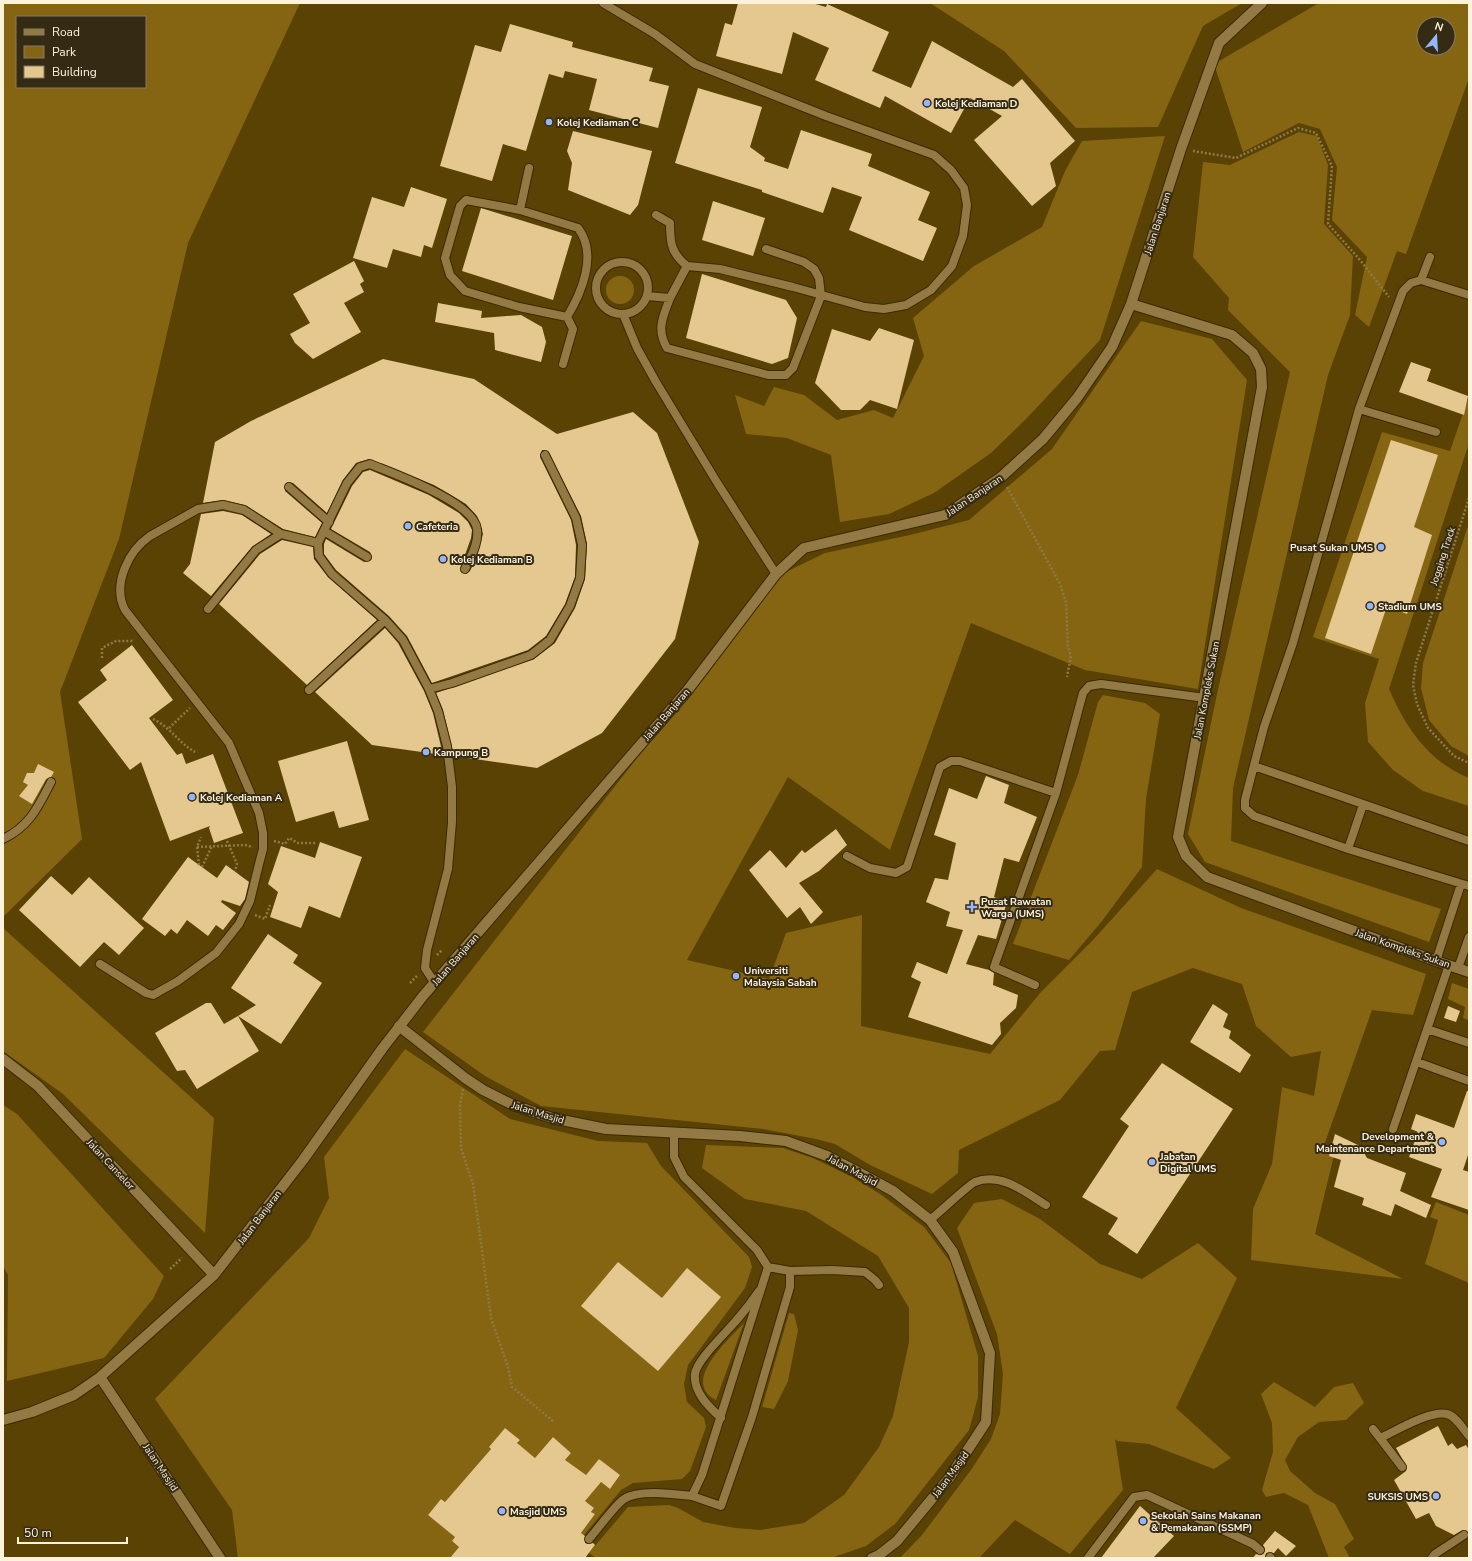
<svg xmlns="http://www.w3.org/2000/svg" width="1472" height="1561" font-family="'Nunito Sans',sans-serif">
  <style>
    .green { fill: #866512; fill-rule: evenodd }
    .building { fill: #e4c890 }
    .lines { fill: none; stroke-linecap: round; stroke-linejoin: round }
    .lane-casing { stroke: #3b2900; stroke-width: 10 }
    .street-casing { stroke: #3b2900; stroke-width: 12 }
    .path { stroke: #8d7a49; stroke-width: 2.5; stroke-dasharray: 2 2; stroke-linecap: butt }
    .lane { stroke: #937a44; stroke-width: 8 }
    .street { stroke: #937a44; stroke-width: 10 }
    .poi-dot { fill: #95b6fd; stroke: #352b14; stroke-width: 1.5 }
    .labels { text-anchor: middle; stroke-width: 4; stroke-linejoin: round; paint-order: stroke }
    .poi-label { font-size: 10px; font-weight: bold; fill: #fdf2dc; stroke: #352b14; text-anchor: start }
    .street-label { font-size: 10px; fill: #fdf2dc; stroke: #352b14 }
  </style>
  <rect width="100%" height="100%" fill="#594204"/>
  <path class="green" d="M3,3h297l-112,240 -69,296 -59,153 22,147 -79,78zM17,17h128v70h-128z
    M930,3h312l-39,23 -45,101 -82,1 -72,-77z
    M1319,3h150v75l-63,176 -9,-3 -28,76 -14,-12 12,-58 -35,-37 5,-53 -17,-38 -21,-6 -56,29 -29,-88zM1424,24h24v24h-24z
    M1299,132l18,4 11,29 -4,59 29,32 -3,59 -22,60 -95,413 -2,53 210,68 -12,33 -224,-80 -17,-28 29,-140 73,-322 -62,-62 1,-12 -36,-41 10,-95 27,3z
    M1165,136l-65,204 -73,78 -36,35 -57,40 -45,21 -49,8 -9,-67 -44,-17 -41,-4 -11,-39 29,11 10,-19 30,8 33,25 37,-10 19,8 31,-62 -11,-38 61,-52 68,-39 23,-56 17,-30z
    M606 290a14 14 0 1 1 28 0a14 14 0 1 1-28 0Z
    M1141,321l71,18 35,41 -49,309 -113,-19 -114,-47 -81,227 -102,-73 -101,183 82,19 17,-46 76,-18 -1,111 129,28 51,-62 53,-53 63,-70 84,39 185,66 -13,41 -41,-5 -50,141 12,4 -19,79 88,45 -152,-19 2,-51 19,-45 10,-77 32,9 7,-45 -30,6 -35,-31 -14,-42 -49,-16 -61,24 -17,58 -15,1 -40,49 -101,50 -1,23 -26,21 -62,-29 -35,-21 -19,-5 -53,-10 -222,-23 -56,-30 -62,-44 357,-457 45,-22 85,-18 59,-15 83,-71z
    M1469,396v47l-80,246c17,39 40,73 80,89v28l-46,-15 -30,-21 -25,-28 -3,-39 14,-44 -66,-22 69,-205 68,19z
    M1469,523v233l-18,-10 -22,-26 -8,-32 2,-25z
    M1103,695l42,8 15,11 -14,85 -4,68 -40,54 -33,39 -56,-16 65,-169 20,-73z
    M3,928l211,190 -9,115 -142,-139 -60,-43z
    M1452,983l17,6v31l-6,-2 2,-11 -17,-8z
    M405,1049l105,70 88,22 49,2 14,23 88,91 3,10 -7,21 -57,77 -4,19 3,18 17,16 2,9 -16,44 -8,8 -49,4 -12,7 -37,45 -3,-2 14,-19 -4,-2 3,-4 -9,-7 7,-26 18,14 10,-14 -21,-16 -24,30 -10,-29 6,-7 -18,-16 -18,21 -9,-7 -3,2 -8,-6 5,-7 -15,-12 -16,19 2,2 -46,53 -4,-3 -13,16 28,21 -4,5 7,6 -9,11h-212l-6,-48 -77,-111 154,-161 20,-40 -5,-41z
    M3,1105l14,9 147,162 -11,23 -49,59 -97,23 1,-106 -5,-9z
    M706,1145l77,3 30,10 39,19 28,17 44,33 27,36 27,93v41l-9,33 -74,94 -29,22 -35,12h-235l-7,-5 39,-46 41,-2 9,3 25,14 32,6 26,2 43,-7 40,-28 35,-48 14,-31 16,-74v-34l-31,-52 -72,-45 -61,-12 -43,-31z
    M1002,1199l38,20 60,45 42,15 56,-36 39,35 -61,130 55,50 -17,11 -65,-25 -32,-3 -2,-2 8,51 -53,64 -55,-34 -36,38h-79l22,-23 49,-65 20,-31 9,-25 3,-40 -6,-40 -40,-106 17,-25z
    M1436,1202l33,13v68l-44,-19 13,-44 -8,-3z
    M789,1313l5,1 4,16 -10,51 -14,28 -12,-2z
    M744,1323l-28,77c-36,-18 13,-61 28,-77z
    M1274,1382l41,25 19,-20 19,-4 11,20 -18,17 -27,2 -21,15 -13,23 5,11 25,22 20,11 19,35 -10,8 6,11h-21l-21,-53 -24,-12 -18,4 -4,-7 11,-38 -1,-29 -11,-29z"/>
  <path class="building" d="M738,3h74l14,4 1,-3 62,28 -17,39 39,17 21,-47 81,46 9,-8 53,62 -25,22 6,23 -24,20 -58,-66 28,-24 -32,-18 -19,35 -66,-37 -5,12 -65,-28 14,-32 -36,-16 -11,42 -66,-18 9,-33 7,2z
    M510,24l63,18 -1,5 81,21 -4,13 20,5 -11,42 -69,-18 8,-31 -32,-8 -2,7 -14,-4 -23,77 -23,-7 -11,37 -52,-15 35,-121 26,7z
    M698,88l64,19 -12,40 15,11 -1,3 24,8 13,-39 71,24 -4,12 62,26 -12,28 19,8 -14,33 -74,-31 13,-33 -30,-10 -9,26 -61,-21v-2l-87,-27z
    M573,131l79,20 -14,54 -8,10 -62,-25 4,-27 -5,-12z
    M411,187l36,12 -15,49 -8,-3 -3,12 -28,-8 -6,19 -34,-10 19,-61 32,10z
    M713,201l52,17 -12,38 -51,-16z
    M481,208l91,28 -19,64 -91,-29z
    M354,261l10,20 -4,3 4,8 -20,11 17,29 -48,27 -18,-16 -5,-9 20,-11 -17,-29z
    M702,274l84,26 11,18 -9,40 -16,6 -86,-26z
    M438,303l44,8 -1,7 40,-3 21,12 4,15 -5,20 -46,-12 -1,-17 -59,-11z
    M879,328l35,12 -17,69 -27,-9 -10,10h-19l-26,-27 17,-54 38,12z
    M383,359l91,20 83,55 76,-22 24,21 42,109 -24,97 -73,94 -65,35 -83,-12 -11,-46 -7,-17 98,-34 21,-16 20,-35 10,-29 2,-35 -6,-28 -33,-65 -6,-1 -2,7 31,63 5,25 -1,32 -10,27 -19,32 -18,14 -96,33 -25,-47 -18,-20 -53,-46 -12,-16v-10l2,-5 38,23 7,-2 1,-3 -2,-5 -39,-23 21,-43 11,-14 7,-2 59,25 30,18 9,9 4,8 -1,8 -11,31 1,3 5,2 4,-3 7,-15 6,-22 -6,-18 -11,-12 -32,-19 -65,-26 -13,4 -13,17 -16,33 -34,-30 -5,-1 -3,2v7l37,32 -7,14 -32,-8 -38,-24 -21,-5 -21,3 12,-61 36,-21z
    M1411,362l20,7 -4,12 41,15 -4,19 -65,-23z
    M1391,440l47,15 -24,72 18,8 -25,79 -20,-8 -16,48 -46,-16z
    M223,511l19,4 29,19 -19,13 -41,49 -28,-23 7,-9 11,-50z
    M282,540l31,7 1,12 14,18 49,43 -70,65 -88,-81 41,-50z
    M385,628l13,15 26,48 9,22 10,42 -71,-10 -57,-53z
    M132,645l41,55 -24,18 28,37 5,-2 4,11 27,-10 30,79 -29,10 -5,-15 1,-2 -40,15 -29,-79 -11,8 -52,-68 29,-22 -7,-10z
    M347,741l22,79 -30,8 -5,-17 -38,11 -18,-61z
    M38,764l16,8 -3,5 -5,2 -14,25 -13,-8 9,-11 -5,-3 4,-9h7z
    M986,776l23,9 -5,18 33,14 -18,45 -15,-4 -10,39 13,5 -11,37 -18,-4 -12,29 23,6 5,3 -1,12 25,10 -2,13 -16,15 1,11 -9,11 -84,-28 13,-35 -10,-5 6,-15 30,12 16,-44 -17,-4 4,-14 -24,-10 9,-24 13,2 8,-37 -22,-8 15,-47 28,11z
    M836,829l11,16 -28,26 -20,12 24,29 -12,12 -11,-17 -13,11 -38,-48 21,-20 16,18 16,-18 3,3z
    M320,842l42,15 -22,61 -31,-12 -8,22 -31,-11 8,-25 -10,-8 13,-38 34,12z
    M188,857l29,21 9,-13 23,17 -4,17 -5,7 -18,-6 -1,2 15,11 -13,17 -7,-5 -8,11 -21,-16 -10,14 -6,-5 -6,7 -23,-17z
    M51,876l21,19 17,-18 55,51 -25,27 -15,-13 -24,25 -61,-57z
    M268,934l30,21 -5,8 29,20 -41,61 -43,-28 18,-11 -25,-17z
    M206,1003h5l13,21 14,-8 21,35 -62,38 -12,-19 -8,1 -22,-38z
    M1213,1004l15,10 -5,13 8,4 -2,7 22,17 -11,18 -50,-31z
    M1448,1006l12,5 -4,11 -12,-4z
    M1162,1063l71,46 -96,145 -29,-20 10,-16 -36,-21 47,-71 -9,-7z
    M1467,1091h2v61l-6,18 6,2v38l-38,-13 11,-28 -33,-12 9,-25 -7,-3 5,-15 38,14z
    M1335,1134l25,12 7,12 39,15 -6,18 31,14 -5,13 -31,-14 -4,12 -29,-11 2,-7 -30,-11 7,-27 -12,-4z
    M618,1262l44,36 25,-30 34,29 -63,74 -77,-65z
    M1438,1426l10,20 4,-3 5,6 9,-4 3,5v83l-6,-3 -9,5 -18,-9 -7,-13 -13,6 -22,-39 12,-9 1,-4 -11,-19z
    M505,1428l15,12 -3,3 18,15 18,-21 18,16 -6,7 21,15 13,-16 21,16 -10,14 -9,-7 -16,19 9,7 -3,4 4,2 -14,19 4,3v7l3,1 5,-1 2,2 -10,13h-135l9,-11 -7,-6 3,-4 -27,-22 13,-16 4,3 46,-53 -2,-2z
    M1140,1506l34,30 -21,22h-52z
    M1275,1531l21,15 -10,10 -8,-8 -4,5h-8l-1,5h-12l3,-4 5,1 3,-2 1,-4 -2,-4z"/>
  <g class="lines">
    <defs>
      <path id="lane" d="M603,3l52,31 40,30 131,52 108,39 17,15 13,18 3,17 -4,31 -11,30 -21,24 -25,15 -22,4 -19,-2 -72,-20 -73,-18 -33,-3 -17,32 -23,-2
        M466,200l54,10 58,18c20,26 4,64 -11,89l-48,-10 -54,-16 -15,-16 -5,-17 15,-52z
        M520,210l9,-42
        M656,215l14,8c0,20 1,30 17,43
        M596 288a26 26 0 1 1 52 0a26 26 0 1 1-52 0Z
        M1421,280l9,-23
        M1469,295l-48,-15 -10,3 -8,8 -44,118 -66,234 -29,84 -19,73v8l9,8 94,33 121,37
        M670,298c-7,19 -14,31 -3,50l101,27h18l7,-7 28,-72 -2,-18 -5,-9 -10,-7 -38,-13
        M623,314l14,34 19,34 62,102 58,90
        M563,364l10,-35 -6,-12
        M1359,409l77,23
        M289,487l40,35
        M324,531l43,26
        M208,609l48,-59 25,-16
        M429,689l23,-6 79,-28 19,-15 20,-34 10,-28 2,-33 -6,-27 -31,-63
        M309,690l76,-70
        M1254,766l215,75
        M3,839c27,-13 35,-32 48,-57
        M1348,849l15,-44
        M847,856l23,12 26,5 11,-6 33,-100 11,-6h9l96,32
        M1436,961l25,-77
        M100,964l46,29 7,2 25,-14 38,-28 23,-29 11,-23 9,-37 4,-15v-16l-4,-20 -30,-70 -104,-133c-13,-25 3,-59 25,-74l48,-27 25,-4 21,5 37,24 37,9
        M1458,968l11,-31
        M434,982l-9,-14 2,-18 21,-81 4,-47v-35l-5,-41 -9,-35 -9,-22 -26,-49 -18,-20 -53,-46 -13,-18 -1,-13 29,-60 13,-16 10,-3c24,10 104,38 107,65 2,14 -6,27 -12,40
        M1035,985l-41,-18 62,-174 27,-100 6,-7 12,-2 104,14
        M1427,1029l42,14
        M1417,1062l52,19
        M1393,1129l56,-164
        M930,1220c9,-7 37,-34 45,-38 26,-10 50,10 71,23
        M768,1267l22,4 43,-1 32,2 10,8 4,5
        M721,1418c-12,-11 -28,-26 -26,-44 1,-14 35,-45 45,-58 7,-8 13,-16 19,-25
        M1373,1429l29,38
        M1380,1438c16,-7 50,-28 67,-24 9,2 16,15 22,22
        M692,1496l29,10 31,-89 38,-130v-16
        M589,1539c9,-10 25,-33 35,-40 15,-10 50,-5 68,-3l10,-21 66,-208 -11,-17 -73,-73 -10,-20v-24
        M1270,1557l1,1
        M1088,1558l46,-61 13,-2 106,49 7,6
        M1432,1558l3,-4 29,-19"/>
      <path id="street" d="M1131,304l101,31 21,18 8,16 1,18 -84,450 8,19 21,21 229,84 33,11
        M399,1026l66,52 18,12 30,15 39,13 54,11 134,7 46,5 41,15 31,16 35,19 37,29 23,32 37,101 -4,69 -36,55 -53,64 -18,14 -7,3
        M3,1059l35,27 176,189
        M100,1377l120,181
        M3,1420l29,-8 42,-17 26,-18 114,-102 89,-115 79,-111 41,-53 264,-305 89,-117 28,-26 141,-33 55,-37 43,-39 34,-41 35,-51 19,-43 50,-155 38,-106 43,-40"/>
    </defs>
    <use href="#lane" class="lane-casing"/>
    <use href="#street" class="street-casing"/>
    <path class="path" d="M1193,151l43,7 62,-30 18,5 16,33 -4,58 32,36 29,37
      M1007,487l53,97 6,18 2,44 3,10 -4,21
      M1469,498l-53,165 -3,22 4,19 11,24 26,28 15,7
      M102,658v-10l14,-7h15l3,-2
      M153,719c17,8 26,24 42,33
      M169,728l21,-20
      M227,841l10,23 -2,7
      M274,841l11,3 4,-6 9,5h19
      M197,847l48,-2 8,2
      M199,865l-2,-18 4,-10
      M202,867l10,-21
      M255,915l10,4 5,-14
      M437,955l5,-5
      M410,983l7,-7
      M463,1089l-3,15 1,44 12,36 18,134 17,49 4,20 42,35
      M170,1269l12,-11"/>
    <use href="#lane" class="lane"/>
    <use href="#street" class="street"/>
  </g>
  <g class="poi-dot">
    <circle cx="927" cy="103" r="4"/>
    <circle cx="549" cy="122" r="4"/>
    <circle cx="408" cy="526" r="4"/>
    <circle cx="1381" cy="547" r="4"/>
    <circle cx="443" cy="559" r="4"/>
    <circle cx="1370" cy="606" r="4"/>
    <circle cx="426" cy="752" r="4"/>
    <circle cx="192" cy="797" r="4"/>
    <path d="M970 901h4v4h4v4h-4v4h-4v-4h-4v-4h4z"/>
    <circle cx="736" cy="976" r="4"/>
    <circle cx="1442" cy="1142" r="4"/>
    <circle cx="1152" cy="1162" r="4"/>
    <circle cx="1436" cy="1496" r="4"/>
    <circle cx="502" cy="1511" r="4"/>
    <circle cx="1143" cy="1521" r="4"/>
  </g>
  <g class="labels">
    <g class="poi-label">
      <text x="935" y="107">Kolej Kediaman D</text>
      <text x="557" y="126">Kolej Kediaman C</text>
      <text x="416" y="530">Cafeteria</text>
      <text x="1373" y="551" text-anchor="end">Pusat Sukan UMS</text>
      <text x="451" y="563">Kolej Kediaman B</text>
      <text x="1378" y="610">Stadium UMS</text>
      <text x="434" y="756">Kampung B</text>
      <text x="200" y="801">Kolej Kediaman A</text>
      <text x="981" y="905">Pusat Rawatan<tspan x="981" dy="12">Warga (UMS)</tspan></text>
      <text x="744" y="974">Universiti<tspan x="744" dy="12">Malaysia Sabah</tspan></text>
      <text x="1434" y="1140" text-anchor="end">Development &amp;<tspan x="1434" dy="12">Maintenance Department</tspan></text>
      <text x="1160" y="1160">Jabatan<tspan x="1160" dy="12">Digital UMS</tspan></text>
      <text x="1428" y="1500" text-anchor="end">SUKSIS UMS</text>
      <text x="510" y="1515">Masjid UMS</text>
      <text x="1151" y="1519">Sekolah Sains Makanan<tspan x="1151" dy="12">&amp; Pemakanan (SSMP)</tspan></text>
    </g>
    <g class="street-label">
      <text transform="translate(1157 223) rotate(-72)" y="4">Jalan Banjaran</text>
      <text transform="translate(974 495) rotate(-34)" y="4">Jalan Banjaran</text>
      <text transform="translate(1442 556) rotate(-72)" y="4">Jogging Track</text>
      <text transform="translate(1206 690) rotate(-79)" y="4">Jalan Kompleks Sukan</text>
      <text transform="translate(666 714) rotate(-49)" y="4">Jalan Banjaran</text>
      <text transform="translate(1403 948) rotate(19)" y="4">Jalan Kompleks Sukan</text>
      <text transform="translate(455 959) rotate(-49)" y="4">Jalan Banjaran</text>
      <text transform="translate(538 1112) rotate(17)" y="4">Jalan Masjid</text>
      <text transform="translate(111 1164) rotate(47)" y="4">Jalan Canselor</text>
      <text transform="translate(853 1170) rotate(28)" y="4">Jalan Masjid</text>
      <text transform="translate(259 1217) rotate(-53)" y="4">Jalan Banjaran</text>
      <text transform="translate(161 1467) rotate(56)" y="4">Jalan Masjid</text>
      <text transform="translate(950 1474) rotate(-54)" y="4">Jalan Masjid</text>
    </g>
  </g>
  <rect width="1472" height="1561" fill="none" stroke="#fdf2dc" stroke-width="8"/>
  <rect x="16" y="16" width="130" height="72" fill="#352b14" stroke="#857b64"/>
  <rect x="24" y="29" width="20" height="6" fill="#937a44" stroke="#857b64"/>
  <text x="52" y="36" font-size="12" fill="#fdf2dc">Road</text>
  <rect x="24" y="46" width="20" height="12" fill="#866512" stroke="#857b64"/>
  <text x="52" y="56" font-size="12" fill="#fdf2dc">Park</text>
  <rect x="24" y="66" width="20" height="12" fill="#e4c890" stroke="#857b64"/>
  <text x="52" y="76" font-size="12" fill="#fdf2dc">Building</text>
  <g transform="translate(1436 36) rotate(18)"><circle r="19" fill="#352b14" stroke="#857b64"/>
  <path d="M0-3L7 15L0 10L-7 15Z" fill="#95b6fd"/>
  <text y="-6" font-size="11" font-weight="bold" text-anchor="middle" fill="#fdf2dc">N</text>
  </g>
  <path d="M18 1537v6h109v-6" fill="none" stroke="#fdf2dc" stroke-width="2"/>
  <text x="24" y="1537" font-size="12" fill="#fdf2dc" stroke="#352b14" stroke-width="3" paint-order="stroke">50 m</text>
</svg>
